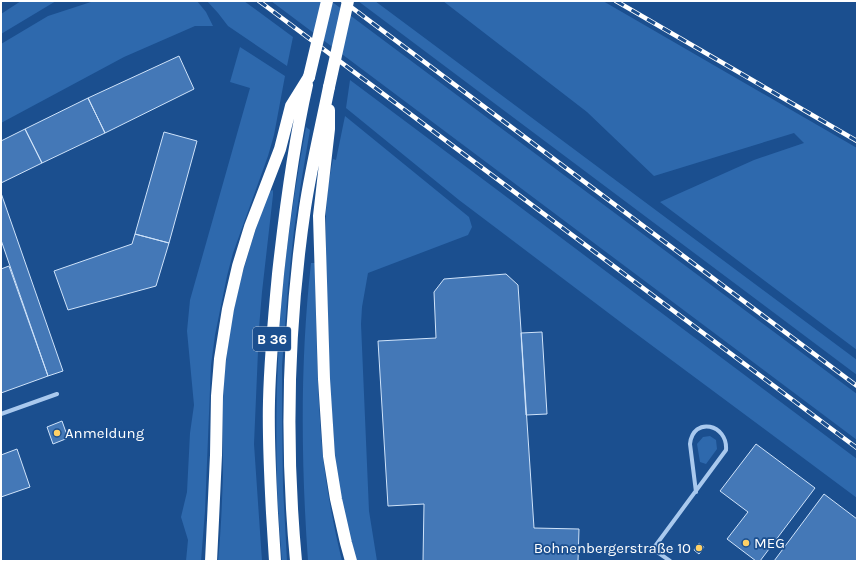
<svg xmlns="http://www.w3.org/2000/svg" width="858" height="562" font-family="Karla,sans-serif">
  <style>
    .green { fill: #2e69ad }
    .building { fill: #4478b7; stroke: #cfe3fa }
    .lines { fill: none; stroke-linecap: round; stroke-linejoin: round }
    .street { stroke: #a9c9ee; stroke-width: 4 }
    .highway { stroke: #fff; stroke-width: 12 }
    .rail-casing { stroke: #fff; stroke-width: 4.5 }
    .rail { stroke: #1b4f8f; stroke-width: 3; stroke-dasharray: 9; stroke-linecap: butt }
    .highway-bridge { stroke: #fff; stroke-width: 12 }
    .poi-dot { fill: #ffd166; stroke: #1b4f8f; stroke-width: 1.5 }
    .labels { text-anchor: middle; stroke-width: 3.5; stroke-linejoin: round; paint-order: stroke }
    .shield { fill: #1b4f8f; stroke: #bbcadd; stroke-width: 1 }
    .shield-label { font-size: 14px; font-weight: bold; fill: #fff }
    .poi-label { font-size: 15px; fill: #fff; stroke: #1b4f8f; text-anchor: start }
  </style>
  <rect width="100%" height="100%" fill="#1b4f8f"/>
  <path class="green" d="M21,1h35l-55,33v-20z
    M94,1h103l9,11 7,14h-18l-71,31 -123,66v-79l47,-28z
    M207,1h37l49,36 -6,29 -59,-40 -10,-13z
    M271,1h60l526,393v46z
    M358,1h17l482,359v15z
    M443,1h160l254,147v202l-197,-148 94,-42 50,-17 -10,-10 -140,43 -67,-64z
    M240,47l45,29 -11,59 -6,21 -35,97 -6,23 -12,59 -4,30 -6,146 -4,50h-15l2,-21 -7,-23 6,-25 3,-59 4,-28 -7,-74 3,-31 60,-212 -20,-6z
    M350,80l507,379v39l-230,-171 -168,-127 -113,-92z
    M345,116l124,101 3,10 -4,8 -100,38 -6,34 -1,17 8,187 8,50h-21l-8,-26 -12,-67 -6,-80 -4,-120v-57l2,-25 5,-27 3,1z
    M306,127l4,3 -9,53 -7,47 -6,57 -6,79v52l1,69 4,74h-5c-2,-25 -4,-50 -5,-76 -1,-41 -1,-82 1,-124 2,-78 14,-157 28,-234z
    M273,190v5l-11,97 -3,36 -5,116 8,117h-44c3,-29 4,-58 5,-88 0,-40 -2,-80 4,-120 4,-32 10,-64 20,-95 6,-22 14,-44 22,-66z
    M311,263h4c1,61 2,123 7,185 4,38 11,76 20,113h-34c-7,-99 -8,-199 3,-298z
    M710,436l6,4 1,9 -11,15 -6,-2 -3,-18 6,-7z"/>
  <path class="building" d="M179,56l15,33 -89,44 -17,-35z
    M88,98l17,35 -63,30 -17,-34z
    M25,129l17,34 -41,20v-42z
    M164,132l33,9 -28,102 -34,-9z
    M1,193l62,178 -15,5 -47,-136z
    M135,234l34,9 -13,43 -88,24 -14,-39 78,-27z
    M9,266l39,110 -47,17v-124z
    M506,274l12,11 16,243 45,1 -1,32h-155l1,-57 -36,2 -10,-165 58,-3 -2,-46 10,-13z
    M542,332l5,82 -21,1 -5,-82z
    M62,421l6,17 -15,6 -6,-17z
    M756,444l59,44 -55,73h-4l-29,-22 21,-27 -28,-21z
    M17,449l13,38 -29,10v-42z
    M824,494l33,25v42h-83z
    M699,543l5,4 -5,7 -5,-4z"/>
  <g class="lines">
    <path class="street" d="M1,414l56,-20
      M670,561l-17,-12 73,-99c2,-26 -33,-34 -36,-6l6,48"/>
    <path class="highway" d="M329,110v19l-10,87 5,163 5,77 7,43 10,44 5,18
      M211,561l2,-41 3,-65 1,-59 3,-37 8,-50 10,-43 12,-39 30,-78 11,-43 18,-29
      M275,561c-1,-16 -2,-32 -3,-48 -2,-38 -4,-75 -3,-112 1,-43 5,-85 9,-127 7,-64 15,-127 29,-189
      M296,561c-11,-117 -8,-237 9,-353 6,-40 16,-81 24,-121"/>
    <defs>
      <path id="rail" d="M259,1l598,447
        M343,1l514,385
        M616,1l241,140"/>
    </defs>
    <use href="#rail" class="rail-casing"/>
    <use href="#rail" class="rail"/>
    <path class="highway-bridge" d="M309,77l18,-76
      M329,87l19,-86"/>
  </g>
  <g class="poi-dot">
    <circle cx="57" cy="433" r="4"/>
    <circle cx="746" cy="543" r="4"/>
    <circle cx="699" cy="548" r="4"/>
  </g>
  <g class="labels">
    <rect class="shield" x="253" y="327" width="38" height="24" rx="3"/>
    <g class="shield-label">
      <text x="272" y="344">B 36</text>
    </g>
    <g class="poi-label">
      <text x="65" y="438">Anmeldung</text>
      <text x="754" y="548">MEG</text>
      <text x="691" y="553" text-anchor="end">Bohnenbergerstraße 10</text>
    </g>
  </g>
  <rect width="858" height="562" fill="none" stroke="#ffffff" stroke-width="4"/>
</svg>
